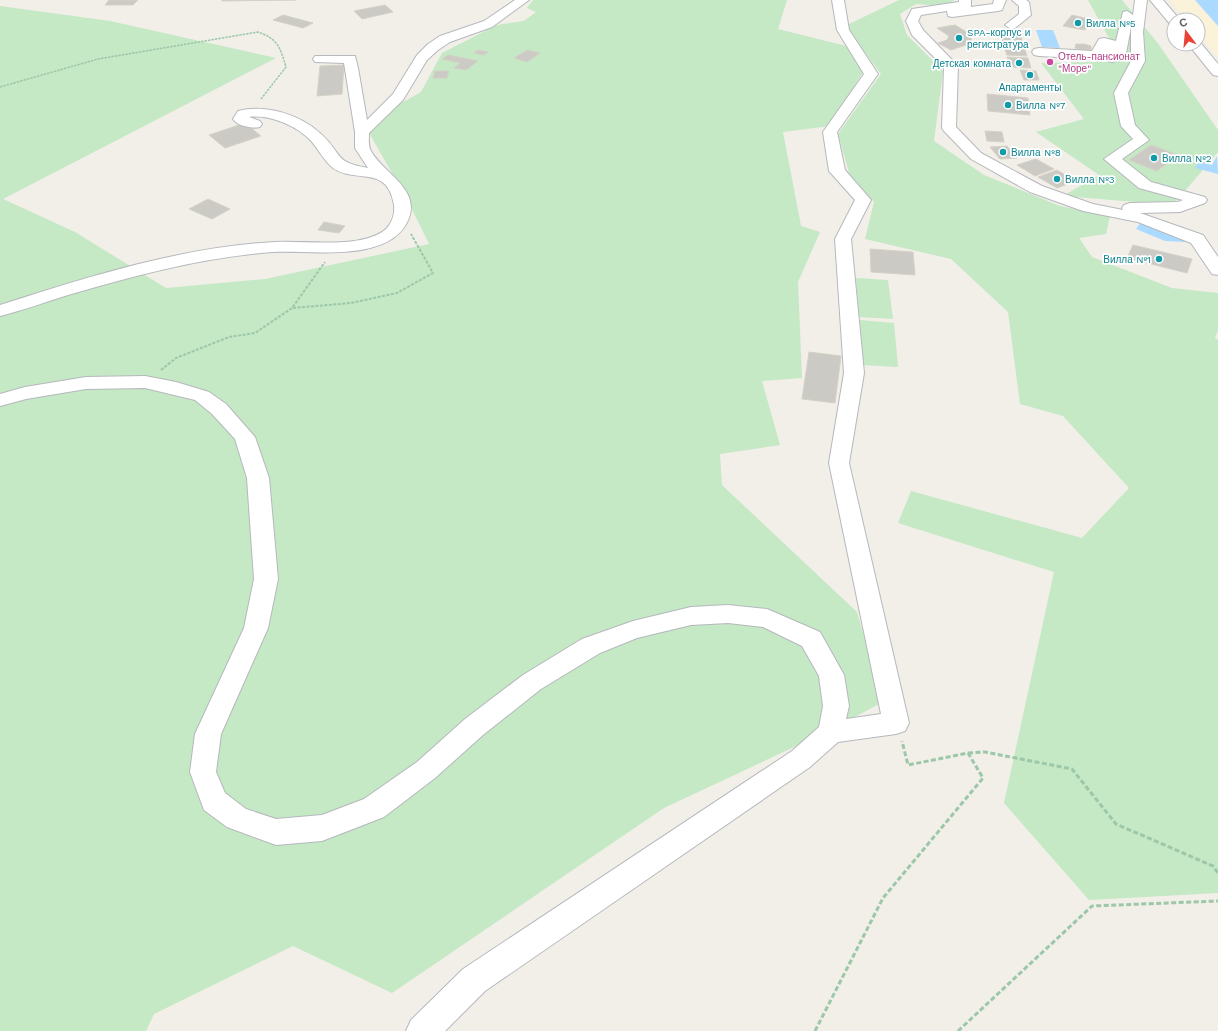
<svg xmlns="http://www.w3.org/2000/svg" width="1218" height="1031" font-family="'Work Sans',sans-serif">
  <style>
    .green { fill: #c5e8c5 }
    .sand { fill: #fbf3d9 }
    .water { fill: #aadaff }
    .building { fill: #cccac5; stroke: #d6d1c6 }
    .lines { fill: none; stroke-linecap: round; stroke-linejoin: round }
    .minor-casing { stroke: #b5b8bc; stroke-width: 2 }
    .path-far2 { stroke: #9cc7a9; stroke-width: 1.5; stroke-dasharray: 2.5 1; stroke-linecap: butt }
    .path-far1 { stroke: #9cc7a9; stroke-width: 2; stroke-dasharray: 3 1.5; stroke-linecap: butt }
    .path { stroke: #9cc7a9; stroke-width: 3; stroke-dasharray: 5 2.5; stroke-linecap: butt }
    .minor { fill: #fff; fill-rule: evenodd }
    .culture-dot { fill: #0f9aa8; stroke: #fff; stroke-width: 1.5 }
    .hotel-dot { fill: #d1479c; stroke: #fff; stroke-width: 1.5 }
    .labels { text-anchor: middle; stroke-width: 3.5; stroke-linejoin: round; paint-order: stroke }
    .far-culture-label { font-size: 10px; fill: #0d838f; stroke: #fff; text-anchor: start }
    .far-hotel-label { font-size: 10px; fill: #b23c85; stroke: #fff; text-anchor: start }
  </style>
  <rect width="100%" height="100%" fill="#f1efe8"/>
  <path class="green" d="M533,0h254l-9,29 68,17 17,26 -33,54 -47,6 18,94 19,6 -22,50 4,96 -40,3 18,64 -60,9 2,31 135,127 26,90 -59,31 -160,75 -272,185 -99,-47 -139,68 -8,17h-146v-1025l110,15 166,37 -273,141 72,33 91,56 99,-9 164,-35 -21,-43 -44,-77 57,-32 21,-39 55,-28 27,-4 12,-9 -9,-4z
    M899,0h56l-11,6 -28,-2 -16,10 7,21 36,36 -9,70 50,34 76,31 50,10 -4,18 -27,4 13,19 80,31 46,5v37l-3,8 3,2v553l-129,7 -85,-97 50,-231 -156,-49 13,-32 171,47 47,-50 -66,-72 -43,-12 -12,-92 -57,-53 -86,-20 9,-37 -24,-26 -12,-42 43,-60 -36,-48z
    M1088,0h34l35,42 61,88v22l-45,53 -110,-9 36,-21 -63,-43 48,-13 -43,-56 53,-1 22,-11z
    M856,278l32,2 5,39 -34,-2z
    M860,320l34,3 4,44 -36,-2z"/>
  <path class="sand" d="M1170,0h25l23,26v32l-20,-24v-14h-12z"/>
  <path class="water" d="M1195,0h23v26z
    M1036,30h17l7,18 -18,-1z
    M1217,156l1,18 -23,-6 4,-6 13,3z
    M1141,222l46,17 -2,3 -20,-1 -29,-12z"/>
  <path class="building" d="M109,0h29l-5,5h-28z
    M222,0h74l-74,1z
    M385,5l8,7 -31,7 -8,-8z
    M283,15l30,8 -10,5 -30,-8z
    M1072,15l21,5 -8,10 -22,-4z
    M955,25l15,9 2,9 -21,7 -13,-7 9,-3 2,-4 -12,-8z
    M999,33l21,1 7,22 -20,-1z
    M1076,44h8l7,2v4h-8l-8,-2z
    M478,50l10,2 -4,3 -10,-2z
    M527,50l13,3 -13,9 -13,-4z
    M448,55l30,6 -12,9 -12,-2 6,-5 -18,-4z
    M1007,57l21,1 3,10 -21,-1z
    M344,65l-2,29 -25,2 3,-30z
    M1020,70l16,1 3,9h-15z
    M435,71h14l-2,7h-14z
    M987,94l41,4 2,17 -42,-4z
    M245,123l16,13 -36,12 -16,-13z
    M985,131l17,1 2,10 -17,-1z
    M1151,145l27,10 -21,16 -28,-11z
    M1007,146l10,12 -17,1 -10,-12z
    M1036,159l18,10 -19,7 -18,-11z
    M1057,170l19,11 -19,7 -19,-11z
    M208,199l22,10 -18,10 -23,-10z
    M324,222l21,4 -6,7 -21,-3z
    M1133,245l59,14 -5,14 -60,-15z
    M870,249l43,3 2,23 -44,-3z
    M809,352l32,4 -6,47 -33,-4z"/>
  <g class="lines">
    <defs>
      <path id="minor" d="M515,0h14l-37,27 -42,15 -12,8 -11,10 -24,40 -34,33c0,6 -1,13 2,18 11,21 49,37 38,67 -17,46 -98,32 -136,34 -67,5 -133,22 -198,41 -25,7 -50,17 -75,23v-11c88,-28 181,-58 275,-63 30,-2 89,8 112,-14 5,-6 8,-15 7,-23 -6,-41 -39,-21 -61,-37 -9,-7 -14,-18 -21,-26 -14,-16 -43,-28 -63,-25l11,4 2,3 -2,3c-7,2 -23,-1 -27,-8l5,-8c27,-7 62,3 83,23 22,20 12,28 47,34l-13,-20v-16l-11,-69 -29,-1 -2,-3 2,-3h40l3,12 9,52 26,-26 24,-39 11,-11 12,-8 44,-15z
        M832,0h12l5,30 29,44 -41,58 8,38 26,30 -20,39 13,134 -15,90 60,260 -4,8 -9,3 -58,8 -28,25 -325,224 -40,40h-39l5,-11 52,-51 329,-218 27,-24 4,-21 -4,-30 -17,-30 -39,-19 -35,-4 -37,2 -54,13 -37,15 -59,36 -58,46 -48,43 -51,39 -62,24 -46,4 -49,-18 -23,-17 -14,-38 5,-38 49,-106 10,-49 -7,-101 -12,-39 -23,-25 -17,-14 -50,-12 -59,1 -60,10 -26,7v-12l25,-7 61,-10 59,-1 31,6 33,10 17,12 29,33 14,41 9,101 -10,49 -47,106 -5,38 9,21 21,16 30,10 46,-4 42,-16 53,-37 48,-43 58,-44 59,-36 51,-18 58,-14 37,-2 39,4 53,23 24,43 5,31 -3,13 35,-5 -52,-251 15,-90 -9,-134 20,-39 -26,-29 -6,-39 41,-58 -27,-44z
        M959,0h12v7l22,-3 1,-4h12l-4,10 -4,1 -46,6 -4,-1 -1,-5 -26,4 -3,6 5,9 35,36 -2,61 25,26 61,33 51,18 30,6 -1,-2 2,-3 6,-2 48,-1 5,-2 -44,-12 -35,-29 29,-20 -12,-13 -7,-33 17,-32v-34l-6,32 -13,3 -5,-1 -3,-8 -3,5 -5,1 -57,-3 -5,-1 -2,-3 2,-3 5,-1 53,3 7,-12 5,-1 12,3 7,-29 4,-1 6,4 2,-15h12l-4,32 2,29 -17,32 7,32 14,15 -27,19 29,23 54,15 2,3 -2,3 -25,9 -40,1 63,22 15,22v18l-6,-1 -21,-31 -53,-21 -55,-11 -53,-19 -59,-33 -27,-28 -2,-3 2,-61 -32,-32 -6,-14 6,-12 47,-7z
        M1012,0h14l3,2 2,13 -16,13 -4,1 -6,-4 14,-11v-8z
        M1150,0h13l17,20h-6v5l-4,-1z
        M1199,41l19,23v12l-5,-1 -25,-31h10z"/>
    </defs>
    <use href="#minor" class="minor-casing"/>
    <path class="path-far2" d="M0,87l98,-28 160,-27c20,7 22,15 28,35l-25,32"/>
    <path class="path-far1" d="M293,308l58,-5 46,-10 36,-20 -22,-39
      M161,370l15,-12 53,-21 26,-4 37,-25 33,-46"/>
    <path class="path" d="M968,753l17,-1 87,17 44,55 97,42 5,7
      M815,1031l68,-133 100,-120 -15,-25 -60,12 -6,-24
      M958,1031l134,-125 126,-5"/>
    <use href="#minor" class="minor"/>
  </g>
  <g class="culture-dot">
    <circle cx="1078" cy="23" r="4"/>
    <circle cx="959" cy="38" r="4"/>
    <circle cx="1019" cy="63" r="4"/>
    <circle cx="1030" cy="75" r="4"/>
    <circle cx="1008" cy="105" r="4"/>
    <circle cx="1003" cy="152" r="4"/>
    <circle cx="1154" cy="158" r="4"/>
    <circle cx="1057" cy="179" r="4"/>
    <circle cx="1159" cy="259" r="4"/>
  </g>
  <circle class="hotel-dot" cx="1050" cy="62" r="4"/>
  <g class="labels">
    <g class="far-culture-label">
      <text x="1086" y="27">Вилла №5</text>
      <text x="967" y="36">SPA-корпус и<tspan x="967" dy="12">регистратура</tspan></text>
      <text x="1011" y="67" text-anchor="end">Детская комната</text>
      <text x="1030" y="91" text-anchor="middle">Апартаменты</text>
      <text x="1016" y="109">Вилла №7</text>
      <text x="1011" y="156">Вилла №8</text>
      <text x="1162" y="162">Вилла №2</text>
      <text x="1065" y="183">Вилла №3</text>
      <text x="1151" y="263" text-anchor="end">Вилла №1</text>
    </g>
    <g class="far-hotel-label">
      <text x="1058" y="60">Отель-пансионат<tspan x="1058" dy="12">"Море"</tspan></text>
    </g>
  </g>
  <g transform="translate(1186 32) rotate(344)"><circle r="19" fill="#ffffff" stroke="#bfc1c3"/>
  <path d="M0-3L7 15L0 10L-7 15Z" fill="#ea4335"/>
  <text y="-6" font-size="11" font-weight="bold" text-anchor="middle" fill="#5f6368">С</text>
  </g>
</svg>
